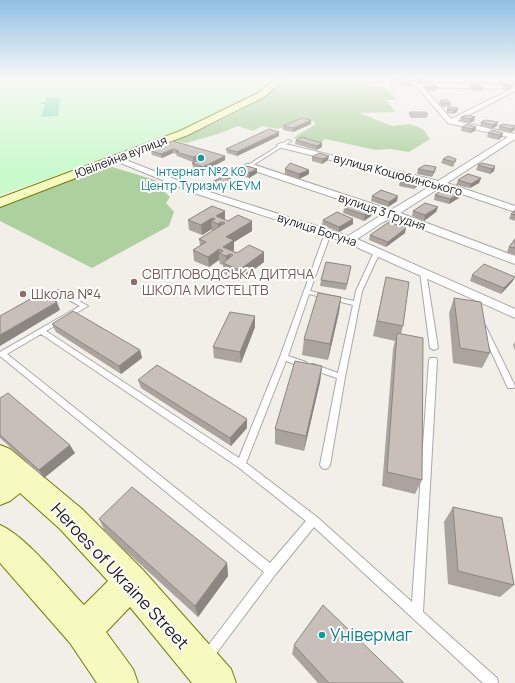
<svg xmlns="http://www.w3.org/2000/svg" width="515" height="683" font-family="Manrope,sans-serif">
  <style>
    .forest { fill: #add19e }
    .park { fill: #c8facc }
    .pitch { fill: #88e0be }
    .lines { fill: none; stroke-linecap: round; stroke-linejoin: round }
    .lane-casing { stroke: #a9a9a9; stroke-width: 2 }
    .street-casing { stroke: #a9a9a9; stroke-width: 2 }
    .secondary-casing { stroke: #707d05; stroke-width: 2 }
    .lane { fill: #fff; fill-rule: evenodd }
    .street { fill: #fff; fill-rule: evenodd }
    .secondary { fill: #f7fabf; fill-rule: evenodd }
    .wall { fill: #aba49e }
    .shaded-wall { fill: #8b8681 }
    .building { fill: #c7bfb8; stroke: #8b8681 }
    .culture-dot { fill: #0f9aa8; stroke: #fff; stroke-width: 1.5 }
    .education-dot { fill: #8d6e63; stroke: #fff; stroke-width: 1.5 }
    .labels { text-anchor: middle; stroke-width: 4; stroke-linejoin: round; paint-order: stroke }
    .far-street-label { font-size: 12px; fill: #222; stroke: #fff }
    .far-culture-label { font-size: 12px; fill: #0d838f; stroke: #fff }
    .education-label { font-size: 14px; fill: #785e54; stroke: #fff; text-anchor: start }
    .near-street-label { font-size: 17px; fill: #222; stroke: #fff }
    .near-culture-label { font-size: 17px; fill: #0d838f; stroke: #fff; text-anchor: start }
  </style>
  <rect width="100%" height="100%" fill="#f2efe9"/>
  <path class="forest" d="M286,79h79l4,7 16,2 12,11 -11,1 10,12 -37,1 33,13 18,-2 13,5 7,10 -21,13 -19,-3 -14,1 -51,-11 -5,4 -27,-5 23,-14 -3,-3h-14l-21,8 -16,-3 -9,5 -15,-5 -20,8 -32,9 -10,-2c38,-17 79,-34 110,-62z
    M106,165l52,16v5l12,11 -4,6 8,9 -5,14 -77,42 -92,-47v-16z"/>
  <path class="park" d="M0,79h276l-16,14 -79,39 -181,63z"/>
  <path class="pitch" d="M61,97l-3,19 -17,1 4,-13h-4v-2h5v-4z"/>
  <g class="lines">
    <defs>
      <path id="lane" d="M288,140l3,1 -41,26 -51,25 -4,-1 53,-26z
        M328,231l3,2 -21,58 44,10 2,-10 18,-39 3,-2 3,2 -18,39 -17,86 -15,88 -2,3 -3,1 -3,-1 -2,-3 17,-87 -27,-9 -1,-2 1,-2 3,-1 25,9 15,-68 -44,-11 -21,62 18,6 1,2 -1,2 -3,1 -17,-6 -40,102 71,54 95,85 17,-242 1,-2h6l1,2 -14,252 74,66 1,5h-15l-169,-156 -39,48 -63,84 -4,2 -4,-2 -2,-4 2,-4 60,-79 -264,-216v-4l80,-46 -22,-12 -16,8h-4l-1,-1 19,-11h4l28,16 -42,25 193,127 41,-101 45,-124zM41,334l197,133 68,54 -36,42 -263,-209z
        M423,270l3,2 12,76 -4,2 -4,-2 -10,-76z
        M481,325h4l1,2 29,59 -1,2h-6l-1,-2 -27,-59z"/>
      <path id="street" d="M393,79h7l18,4 97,2v6l-58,30 58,13v5l-68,44 68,23v6l-74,-25 -41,26 115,43v8l-123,-46 -9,4 -26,17 158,70v9l-170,-76 -151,-49 -83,-34 1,-2h6l82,32 148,47 35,-22 -137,-46 -1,-2 1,-2h6l139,46 41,-25 -154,-38 -1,-2 4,-2 157,38 70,-44 -60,-14 -32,-37zM423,87l88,2 -60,30z"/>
      <path id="secondary" d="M276,79h8l-20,18 -76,38 -188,72v-9l180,-67 78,-38z
        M0,445l10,4 72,60 61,61 88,99 5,14h-44l-62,-76 -24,25 27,37 5,14h-41l-27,-40 -70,-80v-38c27,12 62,57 84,80l24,-24 -48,-52 -40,-36 -10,8 -10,4z"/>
    </defs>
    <use href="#lane" class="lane-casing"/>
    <use href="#street" class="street-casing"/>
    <use href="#secondary" class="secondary-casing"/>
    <use href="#lane" class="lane"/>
    <use href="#street" class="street"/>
    <use href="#secondary" class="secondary"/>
  </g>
  <path class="wall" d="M378,79h22l-1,3 -8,1 -2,-3v-1z
    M414,79h10l2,1 -1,3h-9l-2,-2z
    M400,81l12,2 -1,3h-12z
    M426,84l11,3 -1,4h-8l-3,-4z
    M504,84l9,1 -1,3 -3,2 -6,-1z
    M470,85l13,3 -1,3h-9l-3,-3z
    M440,100l11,3 -1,4h-8l-3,-3z
    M451,107l6,5 -4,2 -7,-1 1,-4z
    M409,112l19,2 -1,4h-16l-2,-3z
    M466,115l8,6 -5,2 -10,-2 2,-4z
    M486,120l11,6 -6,3 -11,-3 1,-4z
    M311,124l-18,8 -10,-2v-4z
    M499,126h16v2l-1,2 -4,3 -12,-3z
    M462,127h14l-1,4 -5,2 -9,-2z
    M492,130l10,7 -4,3 -11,-3 1,-4z
    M279,136l-42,20 -10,-3 -1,-4z
    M296,140l26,3v4l-6,3 -21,-6z
    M173,141l52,19 -21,11 -11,-3 -1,-5 5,-2v-1l-4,2 -16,-6 -1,-2 -3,-1 -11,5 -10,-3 -1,-4z
    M312,157l16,3 -6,4 -10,-3z
    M443,159l12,3 -2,5 -12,-4z
    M478,165l17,1 -1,5 -4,3 -14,-4z
    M436,167l-1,5 -3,5 -15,-3 1,-5z
    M285,169l24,1v4l-10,5 -14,-5z
    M238,170l19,3 -8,5 -10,-3z
    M422,178l-2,5 -6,6 -15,-3 1,-5z
    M481,178l-2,5 -9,5 -14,-3 2,-5z
    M212,182l20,2 -11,6 -9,-3z
    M435,195l24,3 -10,6 -15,-4z
    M372,196l25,5 -9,6 -17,-6z
    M212,206l13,14 27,11 -18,11v8l-1,1 31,11 -25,19 -16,-8v-8l-3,-1 -1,-4 -10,7 -15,-6 -1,-11 7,-4 -1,-7 13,-8v-2l-10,6 -13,-5 -1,-10z
    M438,207l-2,5 -12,9 -12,-5 1,-5z
    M344,208l28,3 -1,5 -7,5 -21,-8z
    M515,210v11l-6,-2 2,-5z
    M323,220l30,4 -14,8 -17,-7z
    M405,233l-19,14 -17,-7 1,-5z
    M515,239v16l-8,-3 2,-5z
    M351,266l-5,24 -26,-4 1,-6z
    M472,275l43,2 -3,5 -11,12 -31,-13z
    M386,277l17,49 -2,8 21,146 -7,14 -33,-8 11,-137 2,-8 -22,-5z
    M341,297l-2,15 -11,48 -26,-5 2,-16z
    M454,298l36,55 -8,15 -29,-5 -4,-50z
    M52,324l88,26 2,8 -21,16 -65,-42z
    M255,327l-14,36 -27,-5 -1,-11z
    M515,342v9l-2,-6z
    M322,366l-2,16 -16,69 -29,-7v-15z
    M138,380l109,48 -16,18 -90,-58z
    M0,398l75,55 -31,25 -44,-40z
    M453,507l61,78 -14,12 -52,-13 -4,-62z
    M99,519l128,44 1,13 -30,41 -92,-84z
    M294,645l110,38h-86l-26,-29z"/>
  <path class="shaded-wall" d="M513,85l-1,3 -3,2 1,-3z
    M458,108l-1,4 -4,2 1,-4z
    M475,117l-1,4 -5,2 1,-4z
    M311,120v4l-18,8v-4z
    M498,122l-1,4 -6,3 2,-4z
    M476,127l-1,4 -5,2 2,-4z
    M515,127l-1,3 -4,3 1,-4z
    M279,132v4l-42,20v-4z
    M503,133l-1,4 -4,3 2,-5z
    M322,143v4l-6,3 1,-4z
    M173,149v4l-11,5 -1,-4z
    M196,156l1,4 -4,2v-5z
    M225,156v4l-21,11 -1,-4z
    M329,156l-1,4 -6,4 1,-5z
    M495,166l-1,5 -4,3 2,-5z
    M257,169v4l-8,5v-5z
    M309,170v4l-10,5v-5z
    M422,178l-2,5 -6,6 1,-4z
    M481,178l-2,5 -9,5 1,-4z
    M231,179l1,5 -11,6v-5z
    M461,193l-2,5 -10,6 1,-5z
    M398,196l-1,5 -9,6 1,-5z
    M438,207l-2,5 -12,9 1,-6z
    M225,211v10l-4,1 1,10 -4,2v-10l-2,-8z
    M372,211l-1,5 -7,5 1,-6z
    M212,218v4l-1,-1 1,8 -10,6 -1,-10z
    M353,219v5l-14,8v-5z
    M252,221v10l-18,11v8l-8,6 -3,-9 3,-10z
    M406,228l-1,5 -19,14 2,-5z
    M219,249v11l-10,7 -1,-10z
    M264,252v10l-25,19v-11z
    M230,254v10h-4v-8z
    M515,277l-3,5 -11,12 3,-6z
    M341,297l-2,15 -11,48 2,-16z
    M57,302l3,8 -60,36v-11z
    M255,316v11l-14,36 -1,-11z
    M140,350l2,8 -21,16 -2,-8z
    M322,366l-2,16 -16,69 2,-15z
    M247,419v9l-16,18 -1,-8z
    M70,445l5,8 -31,25 -5,-8z
    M227,563l1,13 -30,41 -3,-11z"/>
  <path class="building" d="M416,79h8l2,1h-9z
    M400,81h10l2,2h-12z
    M426,84h8l3,3h-8z
    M504,84l9,1 -3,2 -6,-1z
    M470,85h9l4,3h-9z
    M440,100h8l3,3h-9z
    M451,107l7,1 -4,2 -7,-1z
    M409,112h16l3,2h-16z
    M466,115l9,2 -5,2 -9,-2z
    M302,118l9,2 -18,8 -10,-2z
    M486,120l12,2 -5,3 -12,-3z
    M467,124l9,3 -4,2 -10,-2z
    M503,124l12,2v1l-4,2 -12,-3z
    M269,129l10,3 -42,20 -11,-3z
    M492,130l11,3 -3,2 -12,-2z
    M302,137l20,6 -5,3 -21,-6z
    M173,141l52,15 -22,11 -11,-4 11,-5 -7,-2 -3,1 -17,-5 3,-1 -6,-2 -12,5 -10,-3z
    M319,153l10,3 -6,3 -11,-2z
    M448,156l8,3 -1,3 -12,-3z
    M290,163l19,7 -10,4 -14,-5z
    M482,163l13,3 -3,3 -14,-4z
    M425,165l11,2 -2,5 -16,-3z
    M247,166l10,3 -8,4 -11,-3z
    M468,174l13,4 -10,6 -13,-4z
    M407,175l15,3 -7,7 -15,-4z
    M223,177l8,2 -10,6 -9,-3z
    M445,187l16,6 -11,6 -15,-4z
    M381,190l17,6 -9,6 -17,-6z
    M351,203l21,8 -7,4 -21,-7z
    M425,203l13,4 -13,8 -12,-4z
    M212,206l13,5 -9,5 12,5 10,-6 14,6 -26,16 8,3 -11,7 14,6 12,-8 15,7 -25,18 -16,-7 10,-8 -3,-1 -4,2 -7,-3 4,-2 -4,-2 -11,8 -15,-7 13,-8 -7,-3 26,-16 -4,-1 -3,2 -7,-3 4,-2 -3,-1 -11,7 -13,-5z
    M515,210v5l-4,-1z
    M337,212l16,7 -14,8 -16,-7z
    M389,222l17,6 -18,14 -18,-7z
    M515,239v9l-6,-1z
    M326,262l25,4 -4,18 -26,-4z
    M484,264l31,13 -11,11 -32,-13z
    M386,277l23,5 -6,44 -26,-5z
    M41,293l16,9 -57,33v-19z
    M318,293l23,4 -11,47 -26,-5z
    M454,298l27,4 9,51 -30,-5z
    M73,311l67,39 -21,16 -67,-42z
    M230,312l25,4 -15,36 -27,-5z
    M397,333l26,5 -1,142 -35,-8z
    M295,361l27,5 -16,70 -31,-7z
    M157,365l90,54 -17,19 -92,-58z
    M8,393l62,52 -31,25 -39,-35v-37z
    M132,487l95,76 -32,43 -96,-87z
    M453,507l49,11 12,67 -56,-14z
    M323,605l81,78h-75l-35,-38z"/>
  <linearGradient id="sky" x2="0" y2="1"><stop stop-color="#8fc0e4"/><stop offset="0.45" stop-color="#f9f8f5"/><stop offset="1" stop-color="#f9f8f5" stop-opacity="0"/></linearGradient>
  <rect width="515" height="174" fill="url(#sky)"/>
  <g class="culture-dot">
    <circle cx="201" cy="158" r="4"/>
    <circle cx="322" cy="635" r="4"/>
  </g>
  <g class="education-dot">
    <circle cx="134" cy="282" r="4"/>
    <circle cx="23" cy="294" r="4"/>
  </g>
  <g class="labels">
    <g class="far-street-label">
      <text transform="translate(121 157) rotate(-21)" y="4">Ювілейна вулиця</text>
      <text transform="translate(398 175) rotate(15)" y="4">вулиця Коцюбинського</text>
      <text transform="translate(382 212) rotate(19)" y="4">вулиця 3 Грудня</text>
      <text transform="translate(317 230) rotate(18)" y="4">вулиця Богуна</text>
    </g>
    <g class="far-culture-label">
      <text x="201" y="176">Інтернат №2 КО<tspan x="201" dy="14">Центр Туризму КЕУМ</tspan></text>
    </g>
    <g class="education-label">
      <text x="142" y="279">СВІТЛОВОДСЬКА ДИТЯЧА<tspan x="142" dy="16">ШКОЛА МИСТЕЦТВ</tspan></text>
      <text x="31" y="299">Школа №4</text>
    </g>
    <g class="near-street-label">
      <text transform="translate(120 576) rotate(47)" y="6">Heroes of Ukraine Street</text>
    </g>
    <g class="near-culture-label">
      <text x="330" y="641">Універмаг</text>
    </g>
  </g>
</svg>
